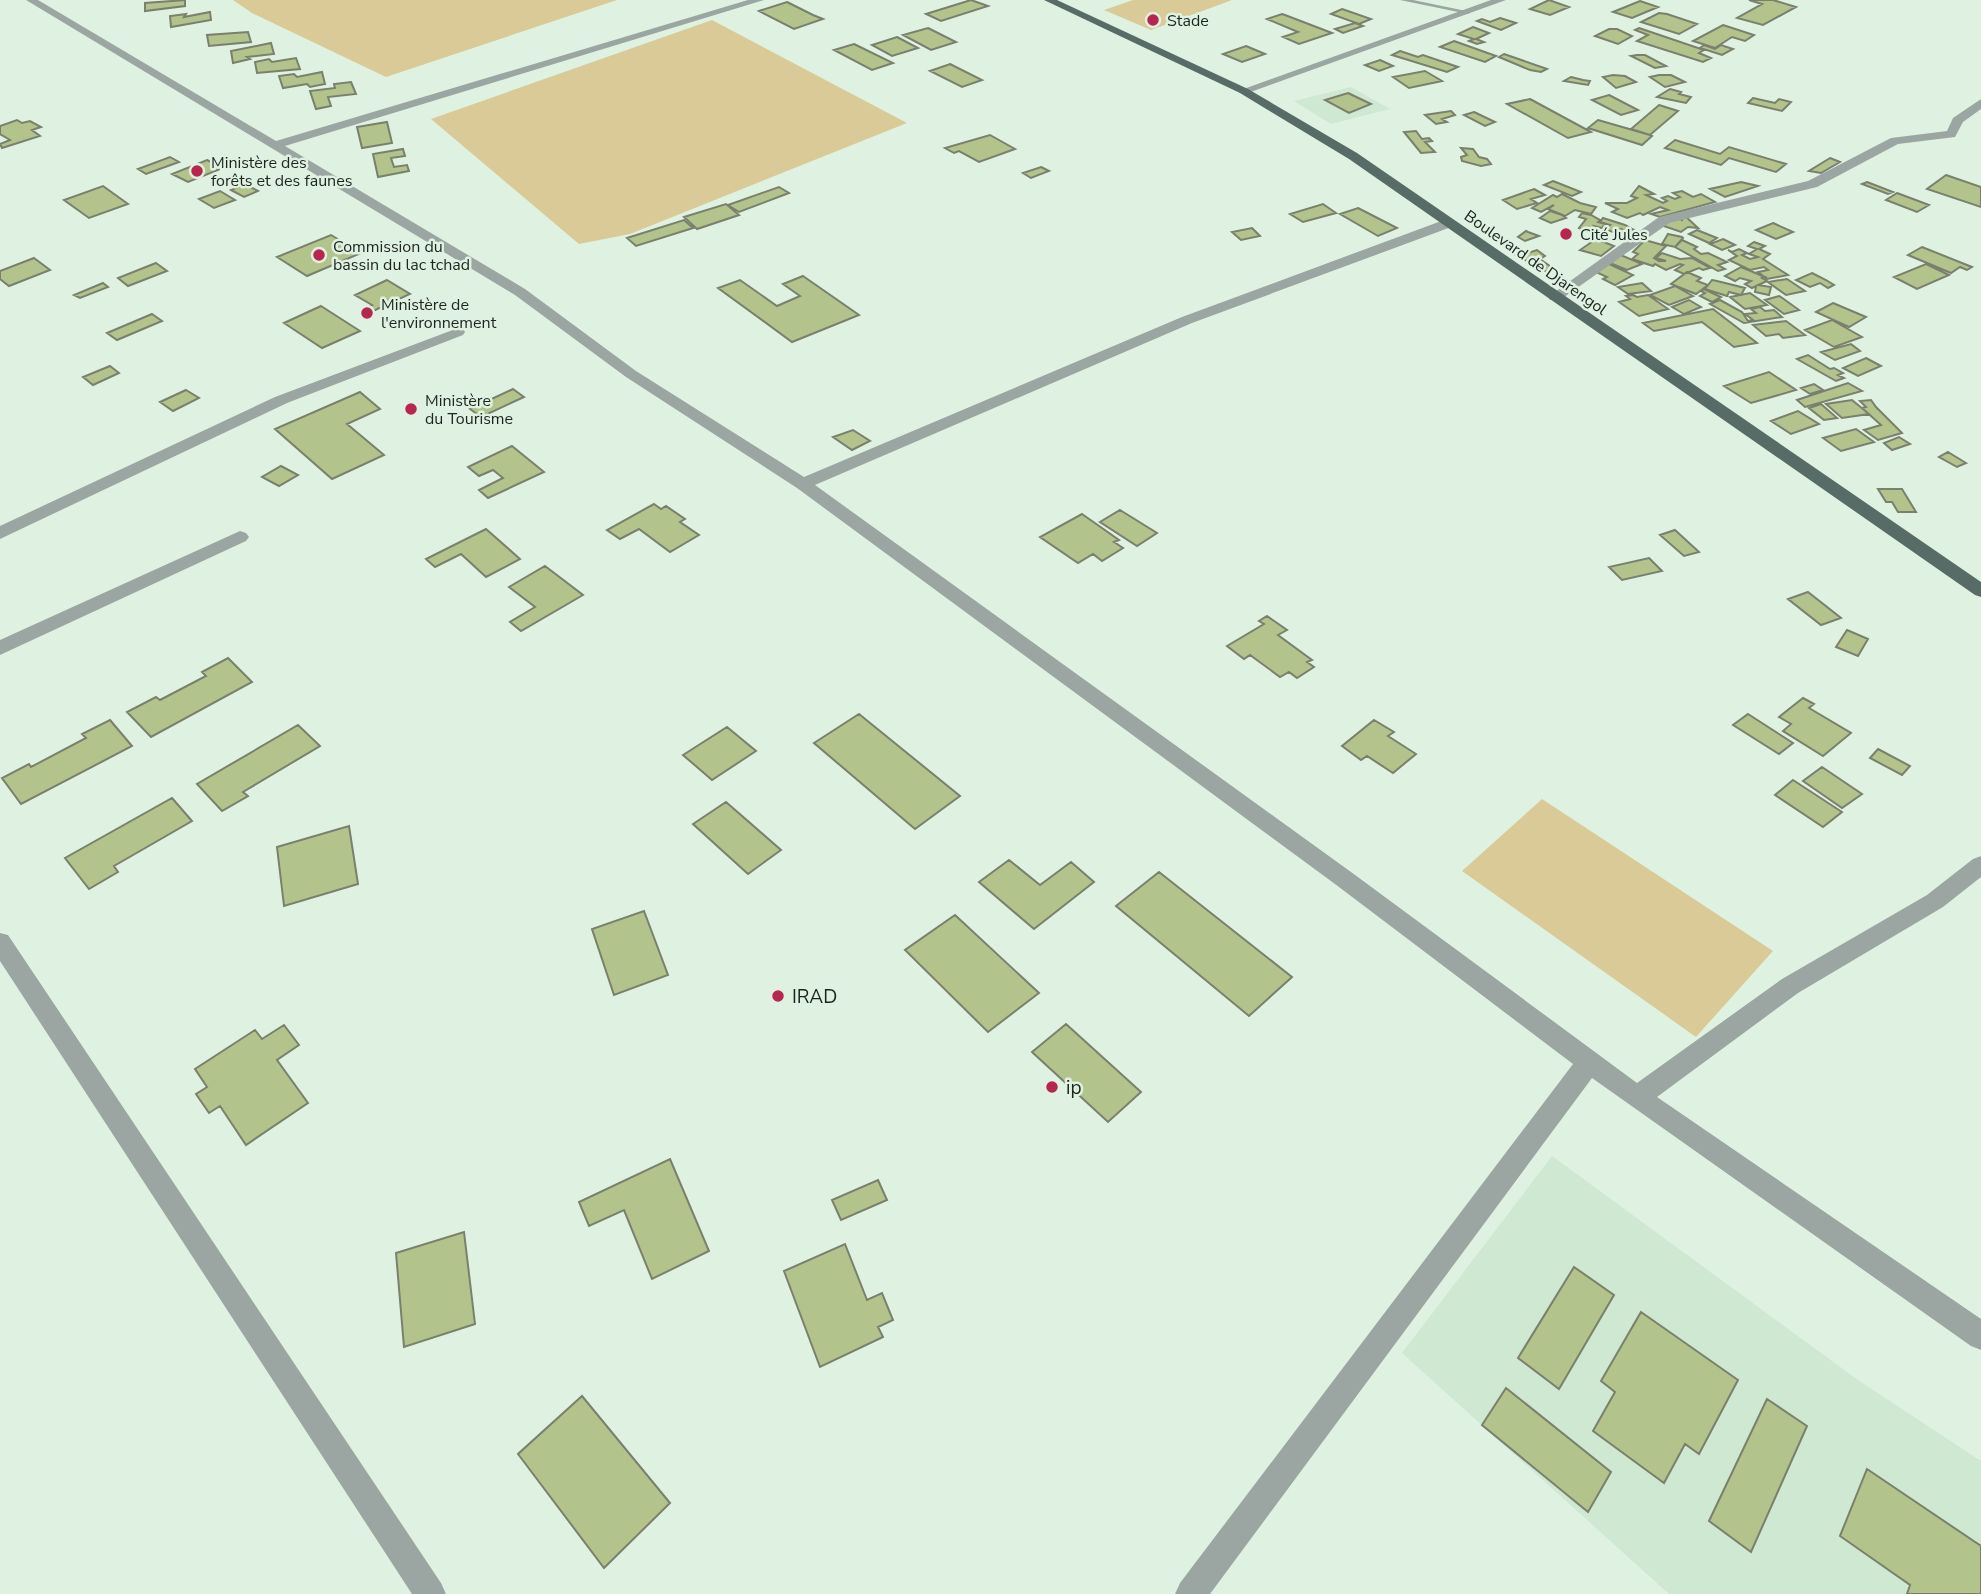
<svg xmlns="http://www.w3.org/2000/svg" width="1981" height="1594" font-family="'Nunito Sans',sans-serif">
  <style>
    .built { fill: #cee8d2 }
    .green { fill: #d9ca97 }
    .building { fill: #b2c38c; stroke: #7a806d; stroke-width: 2 }
    .lines { fill: none; stroke-linecap: round; stroke-linejoin: round }
    .lane { fill: #9ba6a3; fill-rule: evenodd }
    .street { fill: #9ba6a3; fill-rule: evenodd }
    .primary { fill: #586c67; fill-rule: evenodd }
    .poi-dot { fill: #b7264f; stroke: #dff2e2; stroke-width: 2.5 }
    .labels { text-anchor: middle; stroke-width: 5; stroke-linejoin: round; paint-order: stroke }
    .far-poi-label { font-size: 16px; fill: #1d241e; stroke: #dff2e2; text-anchor: start }
    .far-street-label { font-size: 16px; fill: #1d241e; stroke: #dff2e2 }
    .poi-label { font-size: 19px; fill: #1d241e; stroke: #dff2e2; text-anchor: start }
  </style>
  <rect width="100%" height="100%" fill="#dff2e2"/>
  <path class="built" d="M1351,87l39,22 -59,15 -37,-23z
    M1552,1156l306,224 123,81v133h-312l-267,-241z"/>
  <path class="green" d="M233,0h384l-231,77 -134,-64z
    M1133,0h99l-81,30 -47,-20z
    M712,20l195,103 -277,111 -51,10 -148,-125z
    M1542,799l231,152 -77,86 -234,-166z"/>
  <path class="building" d="M185,0v6l-40,5v-8z
    M971,0l17,6 -47,15 -15,-7z
    M1549,0l20,7 -19,8 -20,-6z
    M1749,0h24l23,7 -33,18 -26,-7 25,-14z
    M1640,1l18,6 -26,11 -19,-6z
    M787,2l26,13 10,4 -29,10 -35,-18z
    M1342,9l29,10 -12,5 -28,-10z
    M210,12l1,8 -40,7 -1,-11 16,-2 -2,3z
    M1659,13l8,1 30,10 -18,10 -38,-12z
    M1282,14l3,1 47,18 -33,11 -16,-7 15,-5 -31,-13z
    M1500,18l16,5 -15,7 -24,-9 5,-2 8,3z
    M1355,23l8,3 -20,7 -8,-4z
    M1723,25l31,10 -9,6 -13,-4 -17,11 -22,-7z
    M1473,27l16,6 -13,6 8,3 -7,2 -8,-3 5,-2 -16,-5z
    M928,28l28,14 -25,8 -28,-15z
    M1639,28l65,22 -5,3 12,5 -8,4 -66,-21 11,-6 -13,-5z
    M1609,29h8l15,7 -14,8 -23,-8z
    M248,32l3,10 -42,4 -2,-11z
    M897,37l21,11 -26,8 -20,-11z
    M1454,41l42,15 -11,6 -45,-15z
    M271,43l3,11 -27,3 3,2 -17,4 -2,-12z
    M854,44l39,19 -21,7 -38,-20z
    M1704,45l11,4 6,-4 12,4 -11,6 -22,-7z
    M1246,46l19,8 -23,8 -19,-8z
    M1400,51l18,6 5,-2 35,12 -11,5 -55,-17z
    M1504,54l43,15 -6,3 -11,-2 -31,-13z
    M1637,55h8l21,11 -11,2 -24,-12z
    M296,58l4,11 -43,4 -2,-11 14,-3 3,3z
    M1380,60l13,6 -14,5 -14,-6z
    M950,64l32,16 -20,7 -32,-16z
    M1425,71l17,10 -33,7 -16,-11z
    M322,72l3,12 -15,3 -3,-3 -24,4 -4,-12 15,-2 3,3z
    M1613,75l12,1 11,6 -20,6 -13,-11z
    M1659,75h12l14,7 -20,5 -15,-10z
    M1571,77l12,3 7,1 -2,4 -24,-4z
    M351,82l5,12 -28,3 3,9 -15,3 -6,-18 25,-3 -1,-4z
    M1670,89l11,3 -2,2 12,3 -5,6 -29,-6z
    M1348,93l23,11 -22,9 -24,-13z
    M1609,95l29,15 -17,5 -29,-15z
    M1753,98l22,5 4,-4 12,3 -9,9 -34,-8z
    M1530,99l61,33 -23,6 -61,-34z
    M1659,105l19,6 -28,24 -19,-6z
    M1451,111l4,4 -13,4 5,3 -11,2 -11,-9z
    M1474,112l21,10 -10,4 -21,-11z
    M17,120l5,3 8,-2 11,6 -9,3 8,6 -38,12 -2,-4 10,-4 -10,-6v-8z
    M1598,120l52,15 2,1 -10,9 -54,-17z
    M387,122l5,21 -30,5 -5,-21z
    M1416,131l6,8 7,-1 3,3 -7,1 10,10 -14,1 -17,-21z
    M990,135l25,14 -36,13 -20,-11 -5,2 -9,-5z
    M1675,140l45,14 9,-7 57,17 -10,8 -47,-14 -8,7 -56,-17z
    M1461,148l12,1 6,8 8,2 4,5 -10,2 -19,-5 -1,-4 6,-2z
    M403,149l2,7 -14,2 3,9 13,-2 2,6 -31,6 -5,-23z
    M170,157l9,5 -33,12 -8,-5z
    M1830,158l10,4 -19,11 -12,-2z
    M207,160l16,8 -35,14 -16,-8z
    M1041,167l8,4 -18,7 -8,-5z
    M1946,175l35,12v20l-54,-18z
    M1553,181l28,11 -9,4 -28,-11z
    M1741,182l17,4 -33,11 -15,-8z
    M1867,182l26,10 -5,2 -26,-10z
    M245,184l13,7 -14,6 -13,-7z
    M103,186l25,18 -39,14 -25,-18z
    M1639,186l15,8 -8,1 17,8 4,-2 -5,-3 6,-2 7,3 5,-2 -7,-4 9,-2 11,6 8,-3 14,8 -55,15 -9,-3 17,-4 -8,-3 -17,8 -3,-2 -13,5 -15,-6 6,-3 -13,-6h22l10,-5 -6,-2z
    M779,187l10,6 -50,19 -11,-7z
    M1534,189l11,6 -14,4 6,4 -20,6 -14,-9z
    M220,191l15,9 -21,8 -15,-9z
    M1897,193l32,12 -12,7 -31,-12z
    M1562,194l18,9 16,4 -5,7 -16,-4 -10,6 -17,-7 6,-4 -13,7 -9,-4 21,-13 4,2z
    M726,204l13,11 -42,14 -13,-12z
    M1323,204l13,9 -33,9 -13,-8z
    M1358,208l39,20 -19,8 -38,-22z
    M1550,211l12,4 4,3 -15,5 -11,-5z
    M1582,213l9,2 9,5 -2,2 7,2 -3,4 -8,-2 2,3 -5,4 -12,-5 7,-9 -7,-2z
    M1684,215l14,13 -10,-1 -7,5 -23,-8 20,-6 4,2z
    M1603,218l22,7 9,5 -7,2 -6,-3 -6,4 -10,-4 5,-4 -10,-3z
    M684,220l9,8 -57,18 -9,-8z
    M1773,223l20,9 -17,7 -20,-9z
    M1252,228l8,8 -19,4 -9,-8z
    M1697,230l20,8 -8,5 -20,-9z
    M1526,231l2,1 11,4 -14,5 -7,-4z
    M1668,234l14,3 1,1 -8,9 -13,-3z
    M331,235l30,18 -54,23 -30,-19z
    M1596,239l18,7 -13,10 -21,-6z
    M1723,239l12,6 -13,5 -12,-6z
    M1645,240l21,6 -12,12 5,3h7l-10,-3 6,-5 18,6 12,-1 18,10 -7,2 -4,-2 -15,6 -9,-4 8,-5 -3,-1 -14,6 -11,-6 -2,2 -21,-7 6,-5 -5,-2z
    M1682,240l15,7 -3,2 7,5 7,-1 19,9 -9,3 7,4 -7,2 -43,-24z
    M1754,242l11,4 -6,3 11,5 -7,5 25,16 -21,4 -9,-7 10,-2 -4,-3 -14,3 -21,-10 8,-4 -9,-6 4,2 7,-3 8,4 -5,2 8,4 8,-2 -9,-3 8,-5 -9,-3z
    M1922,247l50,20 -5,3 -7,-3 -9,6 -43,-18z
    M1524,250l4,3 9,-3 8,6 -5,3 14,10 -7,3 -33,-18z
    M1616,253l26,11 -15,6 -22,-9z
    M34,258l16,12 -41,16 -9,-7v-8z
    M156,263l11,8 -39,15 -10,-8z
    M1607,263l26,12 -18,10 -12,-6 4,-2 -11,-5z
    M1926,264l23,11 -32,14 -23,-12z
    M1741,267l24,10 -3,1 5,3 -9,4 13,2 -2,8 -14,-3 1,-6 -4,2 -7,-4 6,-3 -11,-3 -5,3 -10,-5z
    M1687,272l14,6 -4,3 11,4 -12,9 -25,-10z
    M1812,273l14,7 8,5 -6,3 -8,-5 -10,4 -14,-7z
    M803,276l56,39 -67,27 -74,-54 22,-8 37,26 23,-10 -17,-12z
    M1787,279l18,12 -19,4 -18,-13z
    M387,280l23,14 -37,17 -6,-4 5,-2 -17,-10z
    M1712,280l5,1 28,7 -4,7 -12,-3 -2,4 -22,-7z
    M103,283l5,4 -28,11 -6,-3z
    M1642,283l9,8 -23,3 -10,-7z
    M1675,286l18,10 -24,9 -19,-10z
    M1704,289l4,2 13,6 -9,5 -12,-6 5,-3 -4,-2z
    M1750,293l17,12 -22,4 -15,-12z
    M1633,295l4,2 11,-2 20,14 -29,7 -20,-14 11,-3 -4,-3z
    M1779,296l2,1 18,13 -15,4 -19,-14z
    M1689,300l12,7 -17,7 -12,-7z
    M1720,300l22,12 6,9 5,-1 -8,-6 11,-1 -5,-4 9,-2 5,4 9,-1 8,7 -38,6 -34,-19z
    M1833,303l33,14 -17,10 -33,-15z
    M321,306l39,25 -38,17 -38,-25z
    M1713,309l44,34 -23,4 -32,-25 -48,9 -11,-8z
    M152,314l10,7 -45,19 -10,-7z
    M1832,320l30,17 -28,10 -29,-17z
    M1786,321l19,14 -22,3 -4,-4 -13,2 -13,-11z
    M1851,344l9,7 -25,9 -14,-8z
    M1808,355l22,14 4,-1 9,5 -5,2 6,3 -8,3 -39,-22z
    M1866,358l15,8 -23,10 -15,-8z
    M110,366l9,7 -26,12 -10,-8z
    M1769,372l27,18 -45,13 -27,-17z
    M1848,383l14,8 -57,16 -8,-7z
    M1814,384l9,6 -13,4 -9,-6z
    M513,389l11,8 -43,20 -11,-8z
    M186,390l13,8 -26,13 -13,-9z
    M360,392l20,17 -33,15 37,31 -52,24 -57,-50z
    M1852,400l17,14 -27,4 -16,-14z
    M1871,400l5,7 26,26 -24,7 -14,-10 17,-5 -19,-17 4,-1 -6,-6z
    M1821,404l16,14 -13,2 -15,-12z
    M1798,411l21,13 -28,10 -20,-13z
    M1856,429l18,13 -33,9 -18,-13z
    M853,430l17,11 -18,9 -19,-13z
    M1899,437l11,7 -18,6 -8,-7z
    M512,446l32,26 -56,26 -9,-8 24,-12 -10,-8 -14,6 -11,-9z
    M1948,452l18,11 -9,4 -18,-10z
    M281,466l17,9 -19,11 -17,-9z
    M1878,489h24l14,23h-18l-6,-10h-6z
    M654,504l7,5 5,-3 19,13 -5,3 19,13 -29,17 -31,-23 -19,10 -13,-9z
    M1120,510l37,23 -20,13 -37,-24z
    M1082,514l37,26 -5,2 9,6 -21,13 -9,-7 -15,9 -38,-26z
    M486,529l34,30 -34,18 -25,-23 -26,13 -9,-8z
    M1675,530l24,22 -15,4 -24,-21z
    M1649,558l13,13 -40,9 -13,-13z
    M545,566l38,29 -62,36 -11,-9 25,-15 -26,-20z
    M1808,592l33,26 -20,7 -33,-26z
    M1267,616l20,14 -9,5 34,25 -5,2 7,5 -17,11 -8,-6 -9,5 -30,-22 -6,4 -17,-13 37,-22 -5,-3z
    M1847,630l21,9 -10,17 -22,-9z
    M228,658l24,24 -101,55 -24,-25 29,-15 4,3 46,-24 -4,-4z
    M1803,698l11,6 -5,4 42,25 -28,23 -40,-25 8,-7 -12,-7z
    M859,714l101,82 -45,33 -101,-86z
    M1748,714l45,29 -14,11 -46,-29z
    M110,720l22,26 -111,58 -19,-26 27,-14 2,3 55,-29 -4,-4z
    M1374,720l20,12 -6,4 28,18 -23,19 -26,-17 -6,4 -19,-14z
    M298,725l22,21 -77,46 5,4 -26,15 -25,-27z
    M727,727l29,24 -44,29 -29,-25z
    M1878,749l32,17 -8,9 -32,-17z
    M1822,767l40,27 -20,14 -39,-27z
    M1793,780l49,32 -19,15 -48,-32z
    M172,798l20,23 -78,45 4,6 -29,17 -24,-31z
    M726,802l55,48 -33,24 -55,-50z
    M349,826l9,58 -74,22 -7,-59z
    M1009,860l31,25 31,-23 23,20 -60,47 -55,-47z
    M1159,872l133,105 -43,39 -133,-110z
    M644,911l24,64 -54,20 -22,-66z
    M955,915l84,78 -51,39 -83,-82z
    M1066,1024l75,68 -33,30 -76,-70z
    M284,1025l15,20 -22,15 31,43 -62,42 -26,-39 -11,7 -13,-19 11,-7 -12,-18 60,-39 7,9z
    M670,1159l39,92 -57,28 -28,-69 -35,16 -10,-24z
    M878,1180l9,20 -46,20 -9,-20z
    M464,1232l11,92 -71,23 -8,-94z
    M845,1244l22,56 15,-7 11,27 -15,7 5,10 -63,30 -36,-96z
    M1574,1267l40,28 -55,94 -41,-31z
    M1641,1312l97,68 -39,74 -14,-10 -21,39 -71,-52 22,-39 -14,-11z
    M1506,1388l105,84 -23,40 -106,-87z
    M582,1396l88,107 -66,65 -86,-114z
    M1767,1399l40,27 -56,126 -42,-31z
    M1867,1469l114,77v48h-74l3,-9 -70,-49z"/>
  <g class="lines">
    <path class="lane" d="M1400,0h13l58,12 -3,2z"/>
    <path class="street" d="M26,0h12l238,141 472,-141h16l-479,146 240,143 111,82 168,106 378,-160 262,-97h10v6l-262,97 -377,162 536,387 286,211 145,-104 145,-84 46,-36 8,-3v21l-38,30 -145,86 -141,104 324,222v31l-10,-4 -379,-268 -382,516h-35l5,-11 393,-519 -238,-180 -538,-396 -171,-111 -111,-82z
      M1491,0h15l-258,93 -10,-2z
      M1981,99v10l-18,13 -8,15 -57,7 -81,43 -148,36 -109,77h-10l-2,-3 111,-80 149,-36 83,-43 56,-7 6,-13z
      M458,328l5,1 2,3 -2,3 -176,68 -287,136v-13l275,-129z
      M240,531l6,2 3,4 -3,4 -246,114v-15z
      M0,933l8,2 433,648 5,11h-34l-412,-633z"/>
    <path class="primary" d="M1044,0h13l191,89 109,64 624,429v15l-6,-2 -626,-436 -109,-66z"/>
  </g>
  <g class="poi-dot">
    <circle cx="1153" cy="20" r="7"/>
    <circle cx="197" cy="171" r="7"/>
    <circle cx="1566" cy="234" r="7"/>
    <circle cx="319" cy="255" r="7"/>
    <circle cx="367" cy="313" r="7"/>
    <circle cx="411" cy="409" r="7"/>
    <circle cx="778" cy="996" r="7"/>
    <circle cx="1052" cy="1087" r="7"/>
  </g>
  <g class="labels">
    <g class="far-poi-label">
      <text x="1167" y="26">Stade</text>
      <text x="211" y="168">Ministère des<tspan x="211" dy="18">forêts et des faunes</tspan></text>
      <text x="1580" y="240">Cité Jules</text>
      <text x="333" y="252">Commission du<tspan x="333" dy="18">bassin du lac tchad</tspan></text>
      <text x="381" y="310">Ministère de<tspan x="381" dy="18">l'environnement</tspan></text>
      <text x="425" y="406">Ministère<tspan x="425" dy="18">du Tourisme</tspan></text>
    </g>
    <g class="far-street-label">
      <text transform="translate(1536 262) rotate(35)" y="6">Boulevard de Djarengol</text>
    </g>
    <g class="poi-label">
      <text x="792" y="1003">IRAD</text>
      <text x="1066" y="1094">ip</text>
    </g>
  </g>
</svg>
